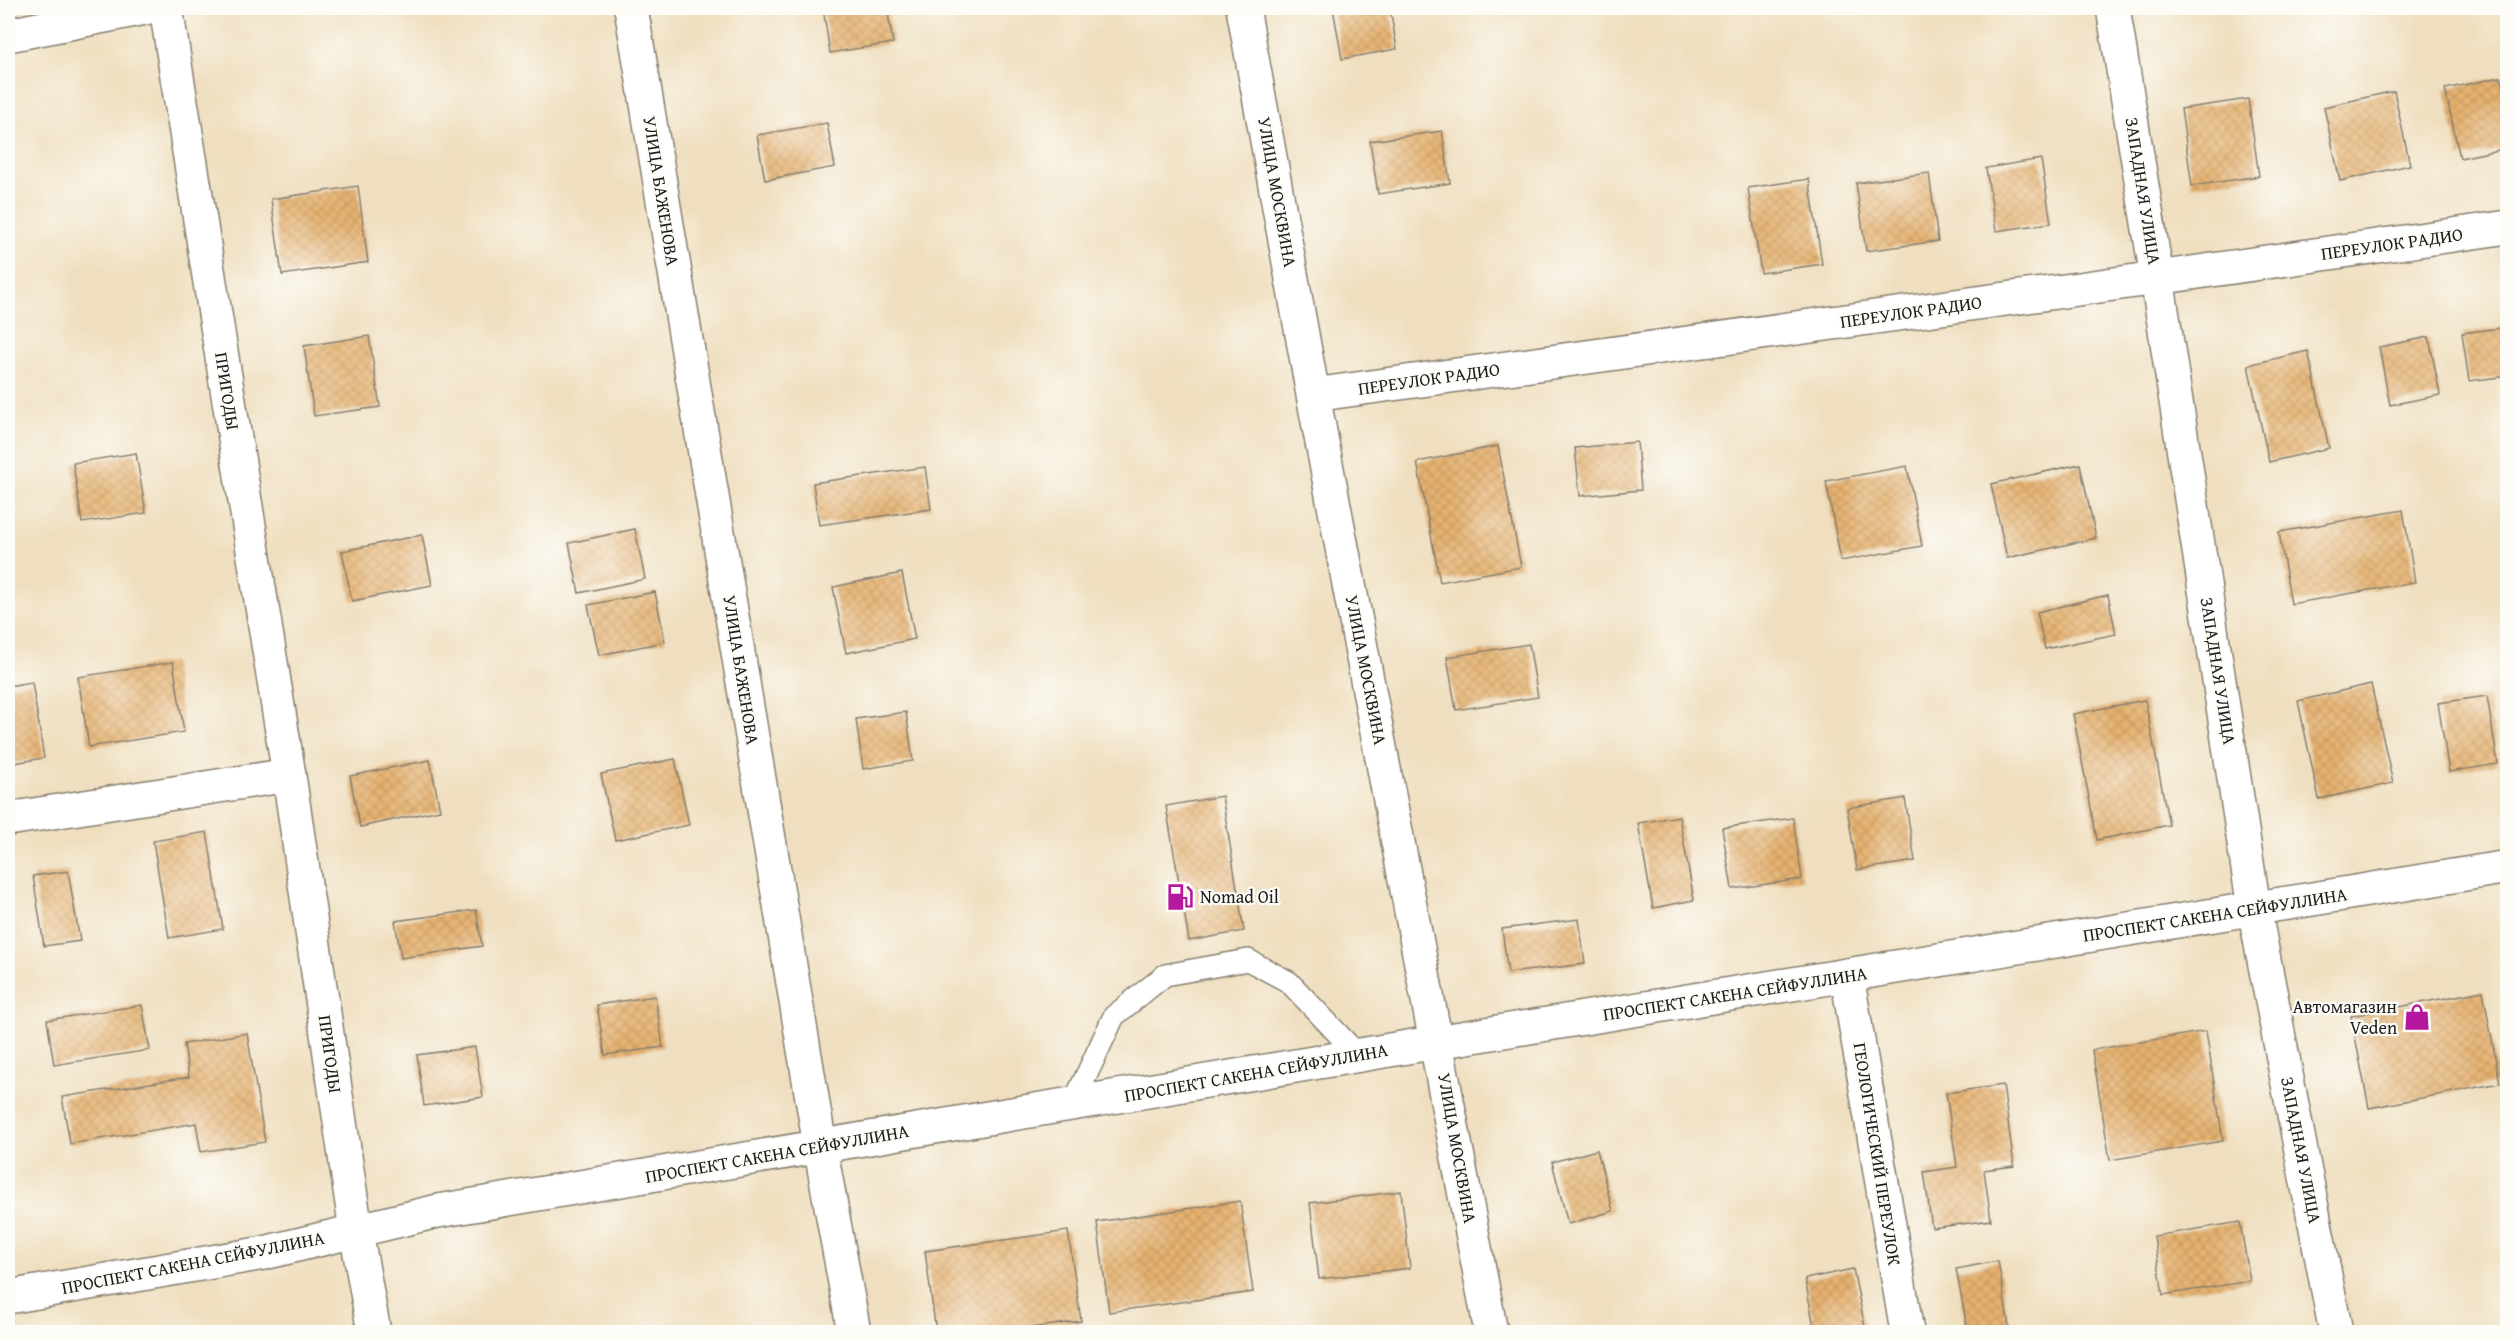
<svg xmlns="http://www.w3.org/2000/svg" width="2515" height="1340" font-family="'Gentium Book Plus',serif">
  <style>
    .building { fill: url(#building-cross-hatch) }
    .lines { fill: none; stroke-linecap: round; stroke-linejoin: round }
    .service-casing { stroke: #867e6e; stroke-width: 24 }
    .minor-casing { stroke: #867e6e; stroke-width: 36 }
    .tertiary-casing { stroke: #867e6e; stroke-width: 36 }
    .primary-casing { stroke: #867e6e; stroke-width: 36 }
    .service { stroke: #fff; stroke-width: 21 }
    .minor { stroke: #fff; stroke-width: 33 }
    .tertiary { stroke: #fff; stroke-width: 33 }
    .primary { stroke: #fff; stroke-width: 33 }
    .labels { text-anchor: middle; stroke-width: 4.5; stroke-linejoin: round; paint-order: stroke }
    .street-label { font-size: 18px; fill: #1c1c1c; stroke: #fdfcf7 }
    .poi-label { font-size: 18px; fill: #1c1c1c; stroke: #fdfcf7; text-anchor: start }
  </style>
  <defs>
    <pattern id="building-cross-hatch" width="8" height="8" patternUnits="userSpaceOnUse" patternTransform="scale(1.5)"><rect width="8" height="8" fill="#e6b270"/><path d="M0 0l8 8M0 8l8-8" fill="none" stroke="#c59860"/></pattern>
  </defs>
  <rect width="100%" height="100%" fill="#fdfcf7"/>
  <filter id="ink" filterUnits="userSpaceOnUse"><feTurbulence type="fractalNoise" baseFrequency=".0167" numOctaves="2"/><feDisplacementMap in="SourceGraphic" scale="12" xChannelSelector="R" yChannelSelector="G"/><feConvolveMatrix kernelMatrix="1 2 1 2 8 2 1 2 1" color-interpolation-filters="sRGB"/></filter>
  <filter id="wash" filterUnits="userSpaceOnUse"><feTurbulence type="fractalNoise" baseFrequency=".008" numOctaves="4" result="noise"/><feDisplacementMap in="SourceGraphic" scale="24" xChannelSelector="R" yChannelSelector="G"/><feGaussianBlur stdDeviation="1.35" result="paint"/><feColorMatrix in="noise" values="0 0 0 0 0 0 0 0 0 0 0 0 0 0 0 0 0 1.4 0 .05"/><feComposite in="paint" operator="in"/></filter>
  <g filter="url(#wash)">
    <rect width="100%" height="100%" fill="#efdfc0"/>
    <g id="blocks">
      <path class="building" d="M823,8h64l6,35 -63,10z
        M1333,8h57l7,41 -55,10z
        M2501,77l7,29v42l-48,10 -15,-69z
        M2394,91l16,74 -70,16 -16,-74z
        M2248,99l11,77 -67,10 -11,-77z
        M827,123l8,44 -70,13 -8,-45z
        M1442,131l8,52 -72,11 -8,-53z
        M2041,159l10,64 -55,8 -10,-63z
        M1929,173l9,68 -72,10 -10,-68z
        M1809,179l13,85 -61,9 -13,-85z
        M358,186l10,76 -86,13 -11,-76z
        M2508,327v49l-39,5 -7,-48z
        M369,336l11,71 -66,9 -10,-70z
        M2429,337l11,58 -50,10 -11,-58z
        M2308,351l21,97 -60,14 -21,-97z
        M1637,442l4,48 -61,6 -5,-48z
        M1498,446l23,121 -81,15 -23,-120z
        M136,453l10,60 -64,10 -9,-60z
        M2080,464l16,74 -89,20 -16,-74z
        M1907,466l15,80 -81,15 -15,-80z
        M925,467l6,42 -112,16 -6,-42z
        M2403,510l12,72 -124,22 -12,-72z
        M635,529l10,50 -66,14 -10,-50z
        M422,535l10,50 -80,16 -10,-50z
        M902,573l13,66 -69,14 -13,-66z
        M655,592l10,50 -66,13 -11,-50z
        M2108,595l8,39 -71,15 -8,-37z
        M1529,644l9,53 -82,13 -9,-53z
        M173,662l11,70 -95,15 -11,-70z
        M32,682l12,76 -36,6v-78z
        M2371,684l22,99 -74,16 -21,-98z
        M2487,696l11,68 -49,8 -11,-69z
        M2145,700l24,125 -72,15 -24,-126z
        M906,712l7,49 -50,8 -7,-50z
        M675,759l14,66 -74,15 -14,-66z
        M430,760l10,50 -80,17 -10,-51z
        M1222,796l22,135 -55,10 -23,-135z
        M1905,798l10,63 -58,9 -10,-62z
        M1679,816l15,84 -41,8 -15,-85z
        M1793,818l9,61 -70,10 -10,-61z
        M207,832l16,97 -54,9 -16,-97z
        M68,871l12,70 -36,5 -11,-70z
        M476,910l6,36 -81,12 -6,-37z
        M1579,919l6,45 -77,9 -6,-44z
        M2483,991l17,92 -131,25 -18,-92z
        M655,996l8,51 -58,8 -8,-50z
        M142,1005l8,45 -96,15 -7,-45z
        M2206,1031l17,110 -113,19 -18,-110z
        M247,1033l18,109 -64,10 -5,-29 -126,21 -8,-47 127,-20 -5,-33z
        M475,1047l8,50 -59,9 -7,-51z
        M2003,1085l11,81 -30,4 7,50 -59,8 -8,-56 33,-5 -11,-74z
        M1597,1150l16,61 -45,13 -16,-62z
        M1401,1191l9,77 -91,11 -9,-76z
        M1240,1201l13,91 -144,20 -12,-90z
        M2240,1222l10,59 -87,14 -9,-59z
        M1068,1231l13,90 -80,11h-65l-11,-81z
        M1998,1261l12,71h-42l-12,-63z
        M1853,1269l13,63h-51l-10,-53z"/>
    </g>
  </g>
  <g filter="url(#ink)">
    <use href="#blocks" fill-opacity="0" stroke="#867e6e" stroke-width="1.5"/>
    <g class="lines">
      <defs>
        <path id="service" d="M1073,1104l41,-88 51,-41 83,-15 41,22 70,74"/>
        <path id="minor" d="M166,8l123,767 67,456 18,101
          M631,8l189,1138
          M1243,8l70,387 178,937
          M2113,8l44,270 97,630 82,424
          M8,35l137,-27
          M1313,395l844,-117 351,-51
          M8,819l281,-44
          M1847,975l60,357"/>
        <path id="tertiary" d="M820,1146l34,186"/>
        <path id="primary" d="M8,1297l256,-44 174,-42 999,-169 1071,-175"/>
      </defs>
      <use href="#service" class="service-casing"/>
      <use href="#minor" class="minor-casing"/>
      <use href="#tertiary" class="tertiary-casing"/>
      <use href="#primary" class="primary-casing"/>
      <use href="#service" class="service"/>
      <use href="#minor" class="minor"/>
      <use href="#tertiary" class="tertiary"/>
      <use href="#primary" class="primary"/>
    </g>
  </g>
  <defs>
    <symbol id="fuel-bare" viewBox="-9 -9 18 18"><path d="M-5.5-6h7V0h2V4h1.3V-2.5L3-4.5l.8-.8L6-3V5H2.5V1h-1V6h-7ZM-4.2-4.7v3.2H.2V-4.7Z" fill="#b5179e" stroke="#fdfcf7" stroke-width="2.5" paint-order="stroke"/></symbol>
    <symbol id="shop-bare" viewBox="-9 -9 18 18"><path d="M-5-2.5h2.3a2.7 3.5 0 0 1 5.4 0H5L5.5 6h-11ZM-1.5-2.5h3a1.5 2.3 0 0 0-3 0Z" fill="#b5179e" stroke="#fdfcf7" stroke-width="2.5" paint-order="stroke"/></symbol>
  </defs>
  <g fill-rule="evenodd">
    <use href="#fuel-bare" x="1161" y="878" width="38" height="38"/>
    <use href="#shop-bare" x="2398" y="998" width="38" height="38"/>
  </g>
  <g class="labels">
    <g class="street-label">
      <text transform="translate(661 191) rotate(81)" y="6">УЛИЦА БАЖЕНОВА</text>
      <text transform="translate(2143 191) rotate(81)" y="6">ЗАПАДНАЯ УЛИЦА</text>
      <text transform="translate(1277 192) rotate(80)" y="6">УЛИЦА МОСКВИНА</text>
      <text transform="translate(2392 244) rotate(-8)" y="6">ПЕРЕУЛОК РАДИО</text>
      <text transform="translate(1911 312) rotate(-8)" y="6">ПЕРЕУЛОК РАДИО</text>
      <text transform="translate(1429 379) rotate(-8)" y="6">ПЕРЕУЛОК РАДИО</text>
      <text transform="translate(227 391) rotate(81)" y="6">ПРИГОДЫ</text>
      <text transform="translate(741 670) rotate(81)" y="6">УЛИЦА БАЖЕНОВА</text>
      <text transform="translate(1366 670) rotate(79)" y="6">УЛИЦА МОСКВИНА</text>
      <text transform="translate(2218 671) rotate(81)" y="6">ЗАПАДНАЯ УЛИЦА</text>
      <text transform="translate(2215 915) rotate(-9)" y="6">ПРОСПЕКТ САКЕНА СЕЙФУЛЛИНА</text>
      <text transform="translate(1735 994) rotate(-9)" y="6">ПРОСПЕКТ САКЕНА СЕЙФУЛЛИНА</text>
      <text transform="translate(330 1054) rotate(82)" y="6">ПРИГОДЫ</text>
      <text transform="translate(1256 1073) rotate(-10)" y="6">ПРОСПЕКТ САКЕНА СЕЙФУЛЛИНА</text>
      <text transform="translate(1457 1148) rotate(80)" y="6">УЛИЦА МОСКВИНА</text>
      <text transform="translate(2301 1150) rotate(79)" y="6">ЗАПАДНАЯ УЛИЦА</text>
      <text transform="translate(777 1154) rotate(-10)" y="6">ПРОСПЕКТ САКЕНА СЕЙФУЛЛИНА</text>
      <text transform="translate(1877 1154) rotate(81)" y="6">ГЕОЛОГИЧЕСКИЙ ПЕРЕУЛОК</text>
      <text transform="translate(193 1263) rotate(-11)" y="6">ПРОСПЕКТ САКЕНА СЕЙФУЛЛИНА</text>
    </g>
    <g class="poi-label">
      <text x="1200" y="903">Nomad Oil</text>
      <text x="2397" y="1013" text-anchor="end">Автомагазин<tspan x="2397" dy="21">Veden</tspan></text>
    </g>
  </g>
  <rect width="2515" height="1340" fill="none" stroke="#fdfcf7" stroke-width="30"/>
</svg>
